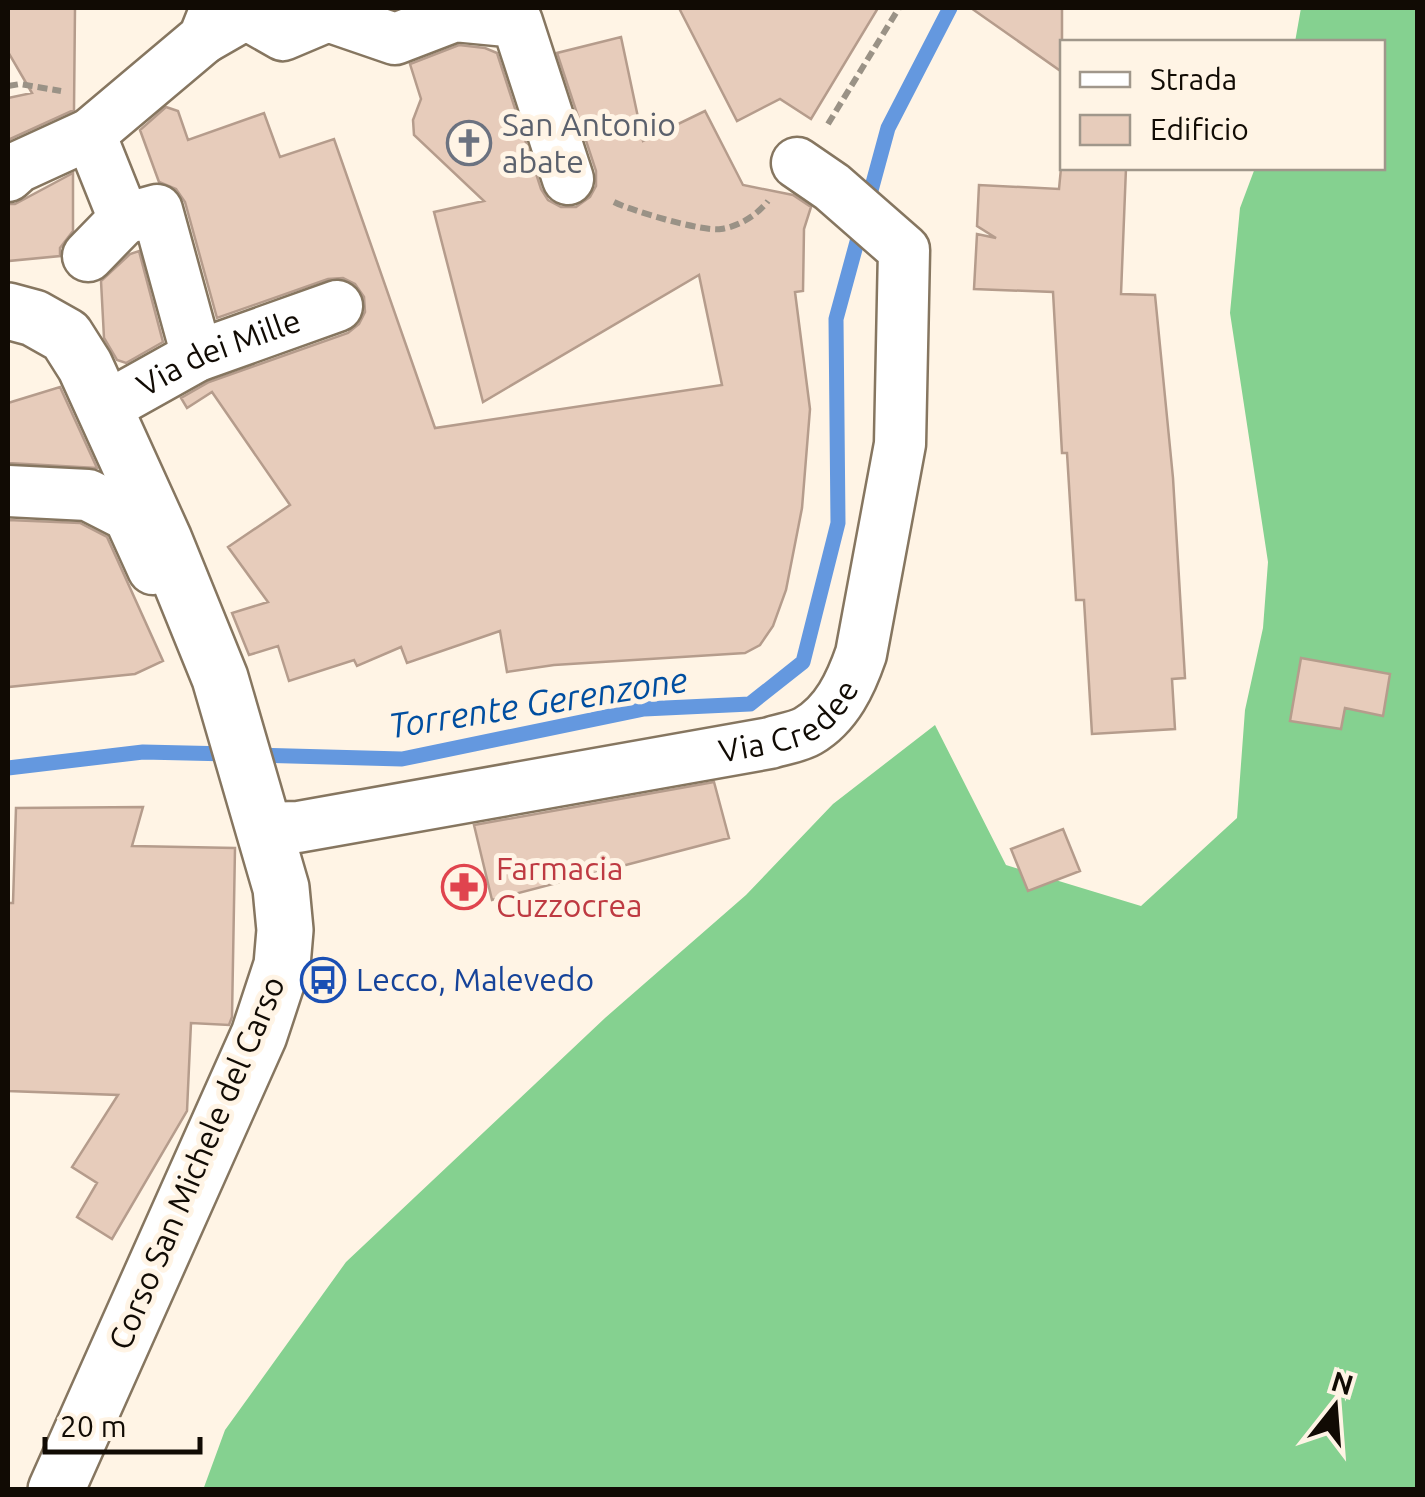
<svg xmlns="http://www.w3.org/2000/svg" width="1425" height="1497" font-family="Ubuntu,sans-serif">
  <style>
    .forest { fill: #85d190 }
    .lines { fill: none; stroke-linecap: round; stroke-linejoin: round }
    .stream { stroke: #6498df; stroke-width: 15 }
    .building { fill: #e7ccbb; stroke: #b59c8c; stroke-width: 2.5 }
    .minor-casing { stroke: #867660; stroke-width: 55 }
    .major-casing { stroke: #867660; stroke-width: 60 }
    .path { stroke: #9a9286; stroke-width: 6; stroke-dasharray: 10 5; stroke-linecap: butt }
    .minor { stroke: #fff; stroke-width: 50 }
    .major { stroke: #fff; stroke-width: 55 }
    .labels { text-anchor: middle; stroke-width: 10; stroke-linejoin: round; paint-order: stroke }
    .worship-label { font-size: 32px; fill: #5b616d; stroke: #fff4e5; text-anchor: start }
    .street-label { font-size: 32px; fill: #110b04; stroke: #fff4e5 }
    .health-label { font-size: 32px; fill: #be3a42; stroke: #fff4e5; text-anchor: start }
    .transit-label { font-size: 32px; fill: #164399; stroke: #fff4e5; text-anchor: start }
    .water-label { font-size: 35px; font-style: italic; fill: #004ea0; stroke: #fff4e5 }
  </style>
  <rect width="100%" height="100%" fill="#fff4e5"/>
  <path class="forest" d="M1301,8h116v1481l-1214,1 22,-60 121,-168 259,-244 141,-123 87,-91 102,-79 71,140 135,41 96,-88 8,-108 18,-82 5,-66 -38,-249 10,-105 15,-40h127v-126h-87z"/>
  <g class="lines">
    <path class="stream" d="M253,755l149,4 242,-50 106,-5 53,-42 35,-139 -2,-204 52,-191 62,-120
      M8,768l135,-16 87,2"/>
  </g>
  <path class="building" d="M8,8h67l-1,102 -66,30v-42l24,-5 -24,-41z
    M679,8h199l-67,111 -31,-20 -43,22z
    M971,8h91v64z
    M621,37l22,104 62,-30 38,74 50,10 18,12 -7,22 -1,62 -8,1 15,117 -8,99 -16,82 -13,36 -13,19 -15,8 -191,12 -47,7 -7,-41 -93,32 -6,-16 -44,19 -3,-6 -65,21 -11,-35 -29,9 -17,-42 36,-11 -40,-55 62,-42 -78,-113 -25,16 -6,-10 28,-16 139,-49 11,-9 6,-12 -1,-15 -9,-13 -12,-6 -15,1 -111,39 -32,-116 -9,-13 -17,-7 -19,-52 26,-23 12,4 10,29 76,-27 16,44 54,-18 101,289 287,-43 -23,-110 -216,127 -49,-190 50,-11 -70,-66 -1,-15 8,-21 -11,-35 49,-19 26,3 12,5 44,136 7,11 13,7h15l14,-10 6,-11v-15l-39,-118z
    M1061,168h65l-5,126 34,1 18,183 12,200 -13,1 3,50 -83,5 -8,-134h-8l-9,-147h-5l-9,-161 -79,-3 3,-55 19,4 -19,-12 2,-41 80,4z
    M73,173v58l-13,17v8l-52,5v-57h7z
    M139,251l24,91 -37,21 -9,-3 -13,-22 -3,-57 29,-27z
    M60,387l37,81 -89,-5v-60z
    M8,520l72,3 27,14 56,124 -28,13 -127,13z
    M1301,658l89,16 -7,42 -38,-8 -4,21 -51,-8z
    M714,782l15,56 -237,62 -18,-75z
    M143,807l-11,39 103,2 -3,169 -3,8 -38,-2 -4,88 -75,128 -35,-22 20,-34 -25,-16 46,-72 -110,-4v-188h5l3,-95z
    M1063,829l17,42 -52,20 -17,-42z"/>
  <g class="lines">
    <defs>
      <g id="minor">
        <path d="M204,38l42,-24 37,21 45,-19 67,23 60,-23 62,6 51,157"/>
        <path d="M90,134l34,85"/>
        <path d="M8,176l10,-9 72,-33 114,-96 12,-30"/>
        <path d="M124,219l33,-9 40,146"/>
        <path d="M88,256l36,-37"/>
        <path id="s1" d="M104,408l93,-52 140,-50"/>
        <path d="M8,491l80,4 41,21 24,53"/>
        <path id="s2" d="M264,828l34,-1 472,-84c12,-4 28,-6 38,-12 29,-17 43,-48 53,-77l39,-210 4,-194 -72,-63 -35,-24"/>
      </g>
      <path id="major" d="M8,311l26,7 32,18 19,30 79,174 56,138 61,210 4,42 -3,35 -23,70 -203,455"/>
    </defs>
    <use href="#minor" class="minor-casing"/>
    <use href="#major" class="major-casing"/>
    <path class="path" d="M8,86l12,-2 41,7
      M828,124l71,-116
      M614,202c18,9 89,30 107,27 19,-3 36,-14 47,-28"/>
    <use href="#minor" class="minor"/>
    <use href="#major" class="major"/>
  </g>
  <defs>
    <symbol id="church-ring" viewBox="-11 -11 22 22"><circle r="9.5" fill="#fff4e5" stroke="#6b7280" stroke-width="1.5"/><path d="M-1.2-6h2.4v3.5h3.3v2.4h-3.3V6h-2.4V-.1h-3.3v-2.4h3.3Z" fill="#6b7280"/></symbol>
    <symbol id="pharmacy-ring" viewBox="-11 -11 22 22"><circle r="9.5" fill="#fff4e5" stroke="#e0444e" stroke-width="1.5"/><path d="M-2-6h4v4h4v4h-4v4h-4v-4h-4v-4h4Z" fill="#e0444e"/></symbol>
    <symbol id="bus-ring" viewBox="-11 -11 22 22"><circle r="9.5" fill="#fff4e5" stroke="#1a4fb4" stroke-width="1.5"/><path d="M-5-6H5V4H4V6H2V4H-2V6H-4V4H-5ZM-3.5-4V0h7V-4ZM-3.5 1.2v1.5H-2V1.2ZM2 1.2v1.5H3.5V1.2Z" fill="#1a4fb4"/></symbol>
  </defs>
  <g fill-rule="evenodd">
    <use href="#church-ring" x="444" y="118" width="50" height="50"/>
    <use href="#pharmacy-ring" x="439" y="862" width="50" height="50"/>
    <use href="#bus-ring" x="298" y="955" width="50" height="50"/>
  </g>
  <g class="labels">
    <g class="worship-label">
      <text x="502" y="136">San Antonio<tspan x="502" dy="37">abate</tspan></text>
    </g>
    <g class="street-label">
      <text dy="11" stroke="none"><textPath href="#s1" startOffset="128">Via dei Mille</textPath></text>
      <text dy="11" stroke="none"><textPath href="#s2" startOffset="540">Via Credee</textPath></text>
      <text transform="translate(197 1163) rotate(-67)" y="11">Corso San Michele del Carso</text>
    </g>
    <g class="health-label">
      <text x="496" y="880">Farmacia<tspan x="496" dy="37">Cuzzocrea</tspan></text>
    </g>
    <g class="transit-label">
      <text x="356" y="991">Lecco, Malevedo</text>
    </g>
    <g class="water-label">
      <text transform="translate(538 703) rotate(-9)" y="12">Torrente Gerenzone</text>
    </g>
  </g>
  <rect width="1425" height="1497" fill="none" stroke="#110b04" stroke-width="20"/>
  <rect x="1060" y="40" width="325" height="130" fill="#fff4e5" stroke="#a0978b" stroke-width="2.5"/>
  <rect x="1080" y="72" width="50" height="15" fill="#ffffff" stroke="#a0978b" stroke-width="2.5"/>
  <text x="1150" y="90" font-size="30" fill="#110b04">Strada</text>
  <rect x="1080" y="115" width="50" height="30" fill="#e7ccbb" stroke="#a0978b" stroke-width="2.5"/>
  <text x="1150" y="140" font-size="30" fill="#110b04">Edificio</text>
  <g transform="translate(1335 1407) rotate(17)" stroke="#fff4e5" stroke-width="8" paint-order="stroke">
  <path d="M0-8L18 38L0 25L-18 38Z" fill="#110b04"/>
  <text y="-15" font-size="28" font-weight="bold" text-anchor="middle" fill="#110b04">N</text>
  </g>
  <path d="M45 1437v15h155v-15" fill="none" stroke="#110b04" stroke-width="5"/>
  <text x="60" y="1437" font-size="30" fill="#110b04" stroke="#fff4e5" stroke-width="8" paint-order="stroke">20 m</text>
</svg>
